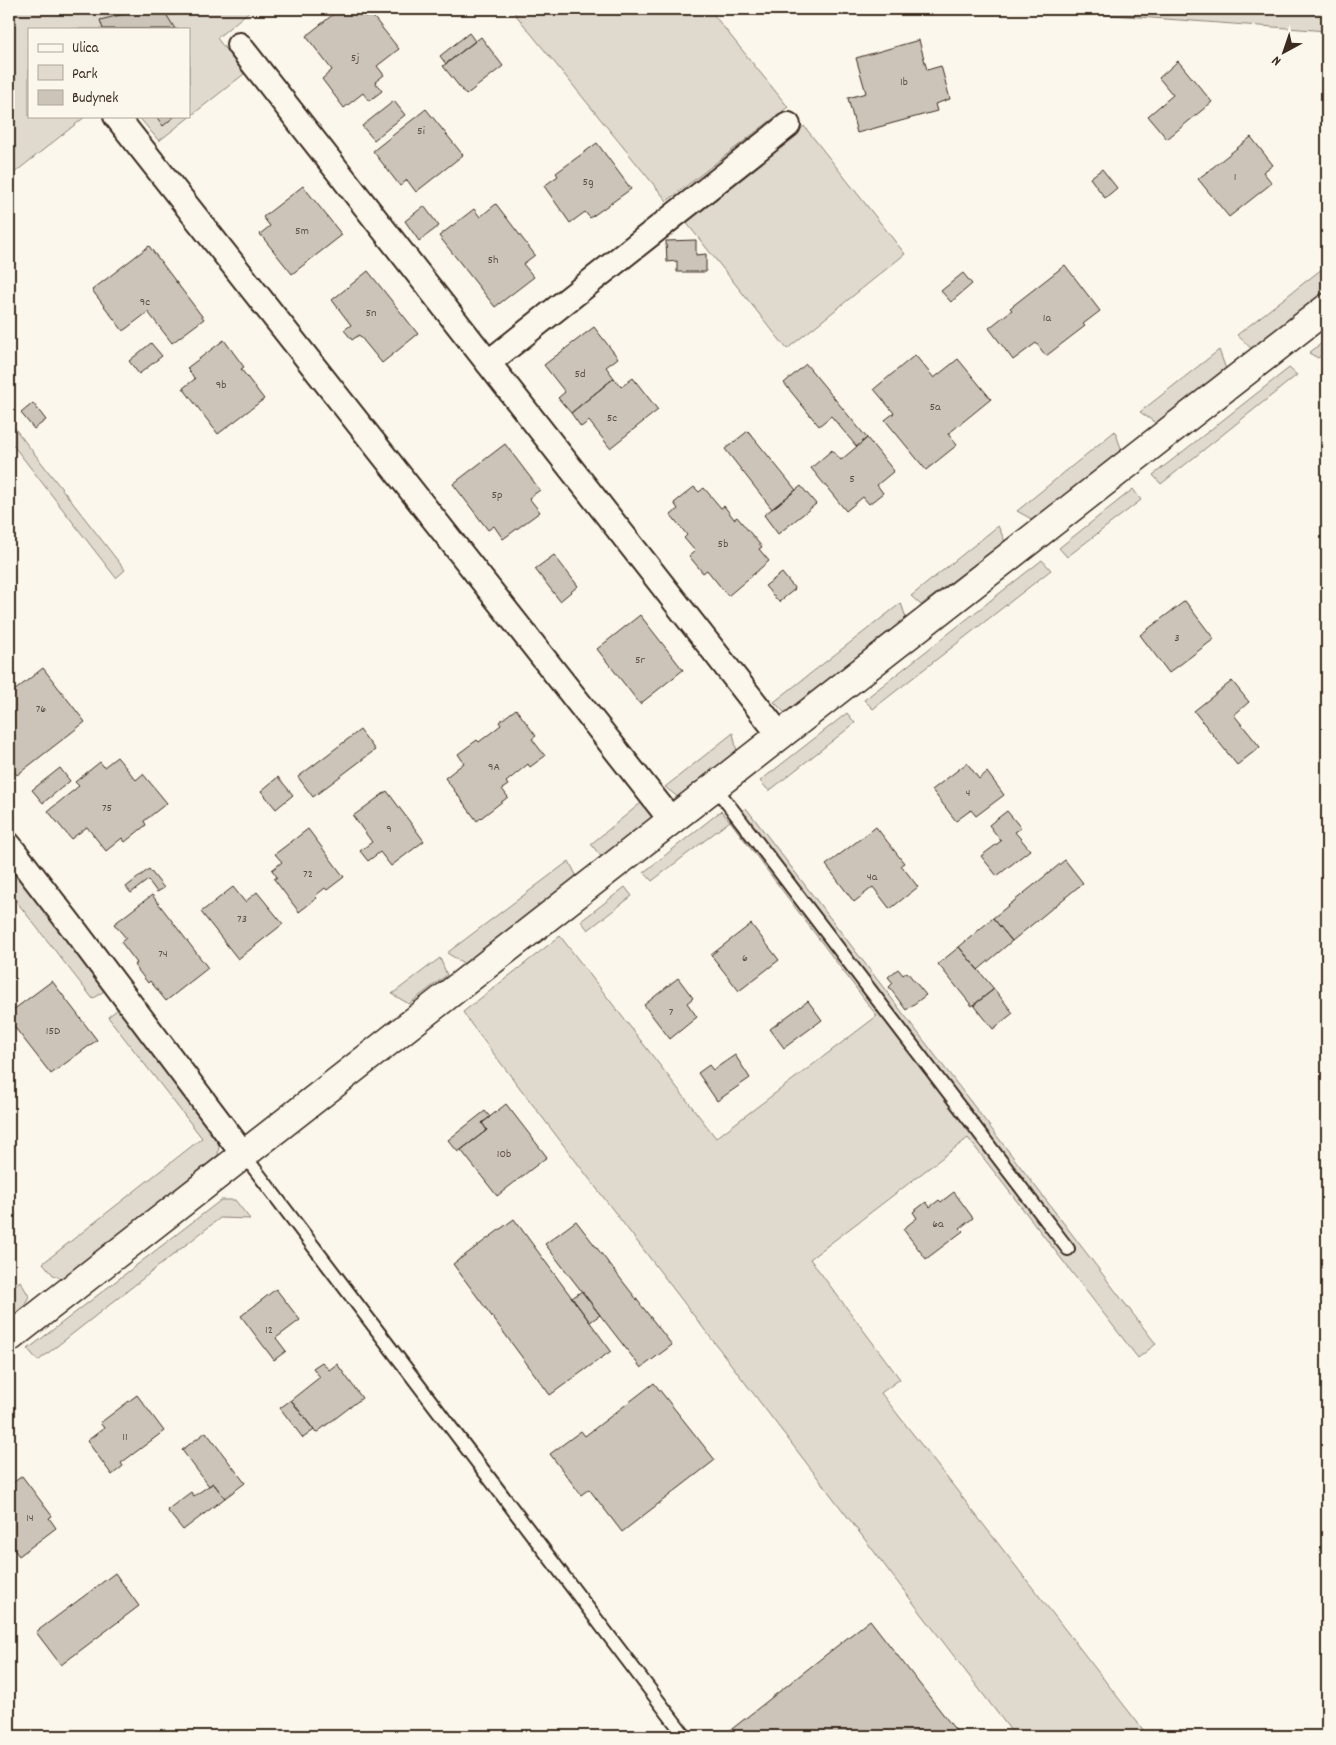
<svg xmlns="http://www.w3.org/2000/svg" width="1336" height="1745" font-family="Dekko,sans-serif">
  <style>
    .green { fill: #dfd9ce; stroke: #8d8276 }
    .building { fill: #ccc4b9; stroke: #3b2a1e }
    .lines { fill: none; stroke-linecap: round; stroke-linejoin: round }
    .lane-casing { stroke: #3b2a1e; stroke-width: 16 }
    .street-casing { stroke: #3b2a1e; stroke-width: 28 }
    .secondary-casing { stroke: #3b2a1e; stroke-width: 31 }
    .lane { stroke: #fbf7ec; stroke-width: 12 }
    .street { stroke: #fbf7ec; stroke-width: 24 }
    .secondary { stroke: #fbf7ec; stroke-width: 28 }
    .labels { text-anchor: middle; stroke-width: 5; stroke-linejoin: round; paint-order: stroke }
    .number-label { font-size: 12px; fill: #5f5045 }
  </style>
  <rect width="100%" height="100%" fill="#fbf7ec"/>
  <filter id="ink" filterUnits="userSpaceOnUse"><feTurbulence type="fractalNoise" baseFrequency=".02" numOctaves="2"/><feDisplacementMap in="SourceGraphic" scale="10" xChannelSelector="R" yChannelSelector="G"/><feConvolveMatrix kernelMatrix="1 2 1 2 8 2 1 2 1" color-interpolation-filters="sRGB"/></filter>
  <g filter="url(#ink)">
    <path class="green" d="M9,9h243l-35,29 27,36 -85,67 -21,-25h51v-87h-160v87h57l-77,61z
      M511,9h198l79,98 -121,94z
      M757,9h570v22l-269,-20z
      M804,126l101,128 -118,95 -102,-128z
      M1327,265v26l-74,59 -16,-15z
      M1327,339v12l-9,7 -9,-5z
      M1219,350l7,19 -69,55 -17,-12z
      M1289,368l8,7 -136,109 -8,-9z
      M9,421l116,149 -9,8 -107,-138z
      M1115,431l7,20 -87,70 -18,-10z
      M1133,489l8,11 -74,57 -8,-9z
      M998,526l7,15 -84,64 -10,-9z
      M1042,560l9,10 -178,139 -9,-9z
      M901,603l5,15 -121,95 -11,-11z
      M847,713l8,10 -86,68 -9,-10z
      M733,733l4,19 -58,46 -14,-11z
      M642,802l13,15 -52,42 -12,-15z
      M746,808l410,536 -18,14 -170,-220 -158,121 90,120 -19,14 267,343h-133l-544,-712 -8,-12 97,-76 156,202 161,-122 -147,-195 -78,60 -8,-9 77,-61 9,10z
      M569,861l8,16 -112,87 -18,-11z
      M9,866l54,68 41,57 -11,8 -84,-107z
      M625,887l7,9 -44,34 -7,-9z
      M440,958l7,17 -38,29 -17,-10z
      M118,1009l96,121 5,16 -1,9 -155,124 -10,-4 -10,-12 159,-125 -94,-121z
      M221,1200h14l15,19 -30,-1 -182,143 -10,-12z
      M20,1281l9,15 -5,11 -15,12v-29z"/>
    <path class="building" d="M144,9h19l12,20h-72l-3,-9z
      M340,9h19l7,8 5,-3 28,35 -22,17 7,9 -9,7 7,9 -13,10 -6,-8 -19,15 -22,-29 10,-9 -26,-34z
      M469,33l6,8 -29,23 -6,-8z
      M481,37l22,29 -37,29 -23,-29z
      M919,40l8,30 14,-4 9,33 -15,5 2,7 -80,22 -9,-35 18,-5 -10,-35z
      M1178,61l34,41 -45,37 -19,-23 25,-21 -14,-17z
      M394,101l11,14 -31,25 -12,-14z
      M426,109l37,46 -47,37 -9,-12 -7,6 -27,-35z
      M156,116h19l-12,10z
      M1251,137l22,28 -10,7 9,11 -43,34 -31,-38z
      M597,143l34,46 -41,29 -5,-6 -15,11 -26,-37 14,-10 -2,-3z
      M1102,169l15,19 -12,10 -15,-20z
      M303,186l39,49 -50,39 -32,-40 10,-8 -7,-9z
      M496,204l39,51 -12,9 11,13 -39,30 -56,-71 35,-27 6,8z
      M424,206l15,20 -20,15 -14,-20z
      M696,240v15l10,-1v18h-29v-11l-10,1 -1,-21z
      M149,246l55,73 -32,24 -24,-31 -25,19 -31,-41z
      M1065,265l35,46 -17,13 2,2 -39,30 -10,-13 -23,17 -24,-32 23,-18 -2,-2z
      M368,271l50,63 -36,29 -23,-28 -7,5 -8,-10 7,-5 -19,-25z
      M963,273l9,11 -21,18 -10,-11z
      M594,327l24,31 -12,9 8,11 -43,35 -13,-15 7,-6 -21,-27z
      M224,340l20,27 -3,2 23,30 -46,35 -35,-46 12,-9 -8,-11z
      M151,343l11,13 -23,18 -10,-13z
      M915,355l19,23 24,-19 33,40 -43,35 9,11 -31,25 -41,-50 9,-7 -20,-24z
      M806,364l61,74 -10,9 -26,-31 -12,10 -35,-43z
      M614,378l7,9 12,-9 25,32 -48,38 -21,-27 -8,6 -10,-14z
      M33,403l13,17 -12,9 -13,-16z
      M748,431l48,59 -24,19 -47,-60z
      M867,438l27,33 -17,14 6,8 -14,11 -6,-7 -17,14 -35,-43 21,-18 9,10z
      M505,444l35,46 -11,8 11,14 -37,27 -9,-13 -6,4 -35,-46z
      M801,486l15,18 -38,30 -14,-19z
      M694,487l5,5 5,-4 17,20 3,-2 10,13 3,-2 25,30 -3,2 10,12 -41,35 -21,-26 -4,3 -14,-17 6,-5 -11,-13 3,-3 -16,-20 7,-6 -4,-6z
      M554,555l24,31 -18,15 -25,-32z
      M782,573l13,16 -16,13 -14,-16z
      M1185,601l29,38 -45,34 -29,-38z
      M640,615l43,55 -43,34 -43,-55z
      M43,668l42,54 -68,53 -8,-10v-70z
      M1232,681l17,21 -15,13 26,32 -23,18 -43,-54z
      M516,709l20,27 -4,3 13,17 -15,11 -2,-3 -22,18 2,3 -6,4 6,8 -31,24 -32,-43 19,-15 -6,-9 19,-14 2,2 22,-17 -2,-3z
      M360,730l15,20 -62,47 -15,-20z
      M117,757l19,23 7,-6 24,29 -23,18 2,4 -21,17 -3,-4 -16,13 -19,-24 -16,12 -23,-28 31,-25 -4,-4 25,-20 4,5z
      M967,763l12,16 8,-7 17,23 -28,21 -5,-6 -15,11 -24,-31z
      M60,768l10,13 -27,22 -11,-13z
      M278,777l15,18 -17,14 -15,-18z
      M387,791l37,50 -33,25 -11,-14 -12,9 -8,-10 12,-9 -19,-26z
      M1007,811l14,17 -6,4 15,18 -33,26 -16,-20 20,-15 -12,-16z
      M876,827l28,36 -3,2 17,22 -28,22 -17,-22 -19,15 -28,-37z
      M308,829l36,48 -17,13 -2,-2 -10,8 2,2 -18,14 -25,-33 3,-2 -5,-7 10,-8 -7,-8z
      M1065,860l18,23 -71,58 -19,-23z
      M149,869l15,19 -7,4 -9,-12 -17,13 -5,-6z
      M233,887l12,15 12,-10 26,32 -45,35 -37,-47z
      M152,895l56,73 -42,33 -16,-20 -2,2 -14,-18 3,-2 -16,-21 5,-4 -12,-14z
      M993,918l19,23 -34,29 -19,-23z
      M751,924l28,36 -40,31 -28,-36z
      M959,947l35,42 -22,17 -34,-42z
      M898,969l5,6 4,-3 19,23 -20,15 -17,-23 4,-4 -5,-6z
      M678,978l15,20 -6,5 10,14 -27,22 -26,-34z
      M52,981l45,59 -46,34 -42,-54v-7z
      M994,989l19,24 -20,16 -19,-24z
      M808,1001l14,19 -38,28 -14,-19z
      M735,1055l15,23 -33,23 -19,-28 11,-8 4,5z
      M506,1104l41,53 -50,39 -36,-46 26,-20 -5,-7z
      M485,1111l5,6 -8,6 5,7 -29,22 -10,-12z
      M954,1192l19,26 -13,10 3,3 -37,28 -23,-30 14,-11 -4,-6 13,-10 4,5 9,-7 2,2z
      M514,1219l97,132 -61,44 -97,-131z
      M576,1221l96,124 -31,23 -96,-124z
      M276,1289l24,31 -24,18 10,13 -12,9 -33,-44z
      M582,1291l18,24 -10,7 -18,-24z
      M322,1362l7,8 8,-6 25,34 -46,35 -25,-33 29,-23 -7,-9z
      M654,1383l61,77 -93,72 -33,-43 -8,6 -31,-41 31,-23 4,5z
      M137,1395l27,36 -43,32 2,3 -11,9 -25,-34 17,-13 -4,-5z
      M291,1400l23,30 -11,8 -23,-30z
      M206,1432l39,51 -20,15 -12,-15 -4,3 -27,-36z
      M22,1476l30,40 -3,2 7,10 -37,28 -7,-9 -3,3v-64z
      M213,1483l12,15 -42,32 -16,-20 24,-18 3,4z
      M115,1573l24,33 -78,59 -25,-33z
      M870,1620l90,116h-237z"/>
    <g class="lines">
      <defs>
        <path id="lane" d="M715,787l353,462
          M244,1155l441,581"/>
        <path id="street" d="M239,45l540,689
          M116,116l556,705
          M488,363l300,-238
          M9,845l61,79 174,231"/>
        <path id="secondary" d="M9,1338l1318,-1030"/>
      </defs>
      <use href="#lane" class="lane-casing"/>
      <use href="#street" class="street-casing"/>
      <use href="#secondary" class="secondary-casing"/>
      <use href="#lane" class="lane"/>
      <use href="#street" class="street"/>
      <use href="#secondary" class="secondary"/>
    </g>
  </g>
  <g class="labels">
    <g class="number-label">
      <text x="355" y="61">5j</text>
      <text x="904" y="85">1b</text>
      <text x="421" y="134">5i</text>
      <text x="1235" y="180">1</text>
      <text x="588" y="185">5g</text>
      <text x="302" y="234">5m</text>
      <text x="493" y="263">5h</text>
      <text x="145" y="305">9c</text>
      <text x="371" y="316">5n</text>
      <text x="1047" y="321">1a</text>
      <text x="580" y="377">5d</text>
      <text x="221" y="388">9b</text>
      <text x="935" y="410">5a</text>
      <text x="612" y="421">5c</text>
      <text x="852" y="482">5</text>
      <text x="497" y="498">5p</text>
      <text x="723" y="547">5b</text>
      <text x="1177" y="641">3</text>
      <text x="640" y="663">5r</text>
      <text x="41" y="712">76</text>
      <text x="494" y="770">9A</text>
      <text x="968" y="796">4</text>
      <text x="107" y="811">75</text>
      <text x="389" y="832">9</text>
      <text x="308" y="877">72</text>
      <text x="872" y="880">4a</text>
      <text x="242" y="922">73</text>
      <text x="163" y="957">74</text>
      <text x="745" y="961">6</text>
      <text x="671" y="1015">7</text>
      <text x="53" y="1034">15D</text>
      <text x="504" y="1157">10b</text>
      <text x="938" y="1227">6a</text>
      <text x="269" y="1333">12</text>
      <text x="125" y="1440">11</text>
      <text x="30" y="1521">14</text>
    </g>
  </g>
  <rect width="1336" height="1745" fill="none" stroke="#fbf7ec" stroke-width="30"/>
  <rect x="15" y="15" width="1306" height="1715" fill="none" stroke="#3b2a1e" stroke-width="2" filter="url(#ink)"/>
  <rect x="28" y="28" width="162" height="90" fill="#fbf7ec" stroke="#aea59a"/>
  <rect x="38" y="44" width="25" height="8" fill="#fbf7ec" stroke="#aea59a"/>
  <text x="72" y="52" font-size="15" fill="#3b2a1e">Ulica</text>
  <rect x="38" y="65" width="25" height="15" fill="#dfd9ce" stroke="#aea59a"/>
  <text x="72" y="78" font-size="15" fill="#3b2a1e">Park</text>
  <rect x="38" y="90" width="25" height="15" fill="#ccc4b9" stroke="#aea59a"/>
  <text x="72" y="102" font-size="15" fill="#3b2a1e">Budynek</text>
  <g transform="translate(1284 52) rotate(220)" stroke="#fbf7ec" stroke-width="4" paint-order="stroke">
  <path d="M0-4L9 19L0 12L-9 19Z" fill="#3b2a1e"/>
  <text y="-8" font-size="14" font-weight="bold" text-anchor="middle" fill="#3b2a1e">N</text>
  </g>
</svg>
